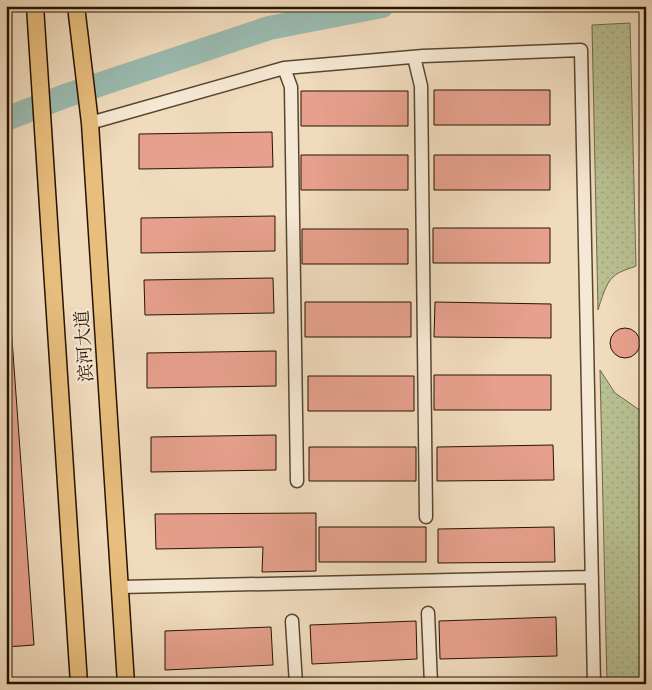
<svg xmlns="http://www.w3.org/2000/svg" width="652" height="690" font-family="'Sorts Mill Goudy','Noto Serif SC',serif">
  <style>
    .grass { fill: url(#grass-dots); stroke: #6f6a49 }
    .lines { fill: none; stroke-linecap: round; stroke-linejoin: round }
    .river { stroke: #9abbb0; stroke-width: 24 }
    .building { fill: #e6a08d; stroke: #261400 }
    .minor-casing { stroke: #58462f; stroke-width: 15 }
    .major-casing { stroke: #261400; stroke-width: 19 }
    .minor { stroke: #f5e8d4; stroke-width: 12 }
    .major { stroke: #e8be7e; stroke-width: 16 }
    .labels { text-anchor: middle; stroke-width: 4.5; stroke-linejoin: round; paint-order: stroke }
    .street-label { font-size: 18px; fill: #261400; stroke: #f5e8d4 }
  </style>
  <defs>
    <pattern id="grass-dots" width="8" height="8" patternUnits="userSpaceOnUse" patternTransform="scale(1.25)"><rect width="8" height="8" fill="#b8c092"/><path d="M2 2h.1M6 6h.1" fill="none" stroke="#9ea47c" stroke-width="1.8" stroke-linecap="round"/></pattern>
  </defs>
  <rect width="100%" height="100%" fill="#f0dbbd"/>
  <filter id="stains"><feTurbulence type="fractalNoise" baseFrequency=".004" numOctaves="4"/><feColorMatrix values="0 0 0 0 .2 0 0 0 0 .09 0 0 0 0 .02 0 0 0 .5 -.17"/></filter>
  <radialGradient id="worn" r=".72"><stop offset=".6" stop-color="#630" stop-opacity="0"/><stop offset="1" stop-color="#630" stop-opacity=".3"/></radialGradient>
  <path class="grass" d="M630,23l6,243c-7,3 -17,5 -23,11 -7,6 -12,23 -15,33l-6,-285z
    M600,370l15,23 29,20 2,271h-39z"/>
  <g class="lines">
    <path class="river" d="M6,119l59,-23 204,-68 113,-22"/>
  </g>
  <path class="building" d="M434,90h116v35h-116z
    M301,91h107v35h-107z
    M272,132l1,35 -134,2v-35z
    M301,155h107v35h-107z
    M434,155h116v35h-116z
    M275,216v35l-134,2v-35z
    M433,228h117v35h-117z
    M302,229h106v35h-106z
    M6,248l2,45h-2z
    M273,278l1,35 -129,2 -1,-35z
    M305,302h106v35h-106z
    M435,302l116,2v34l-117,-1z
    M6,325h5l23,320 -28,2v-23h3l-3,-41z
    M610 343a15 15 0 1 1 30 0a15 15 0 1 1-30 0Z
    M276,351v35l-129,2v-35z
    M434,375h117v35h-117z
    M308,376h106v35h-106z
    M276,435v35l-125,2v-35z
    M553,445l1,35 -117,1v-34z
    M309,447h107v34h-107z
    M316,513v58l-54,1 1,-25 -107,2 -1,-35z
    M319,527h107v35h-107z
    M554,527l1,35 -117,1v-34z
    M556,617l1,39 -117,3 -1,-38z
    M416,621l1,38 -105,5 -2,-39z
    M271,627l2,38 -108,5v-39z"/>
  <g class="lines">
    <defs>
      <path id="minor" d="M414,57l7,29 5,431
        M284,68l7,19 6,394
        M90,123l194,-55 139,-12 158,-6 13,634
        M120,587l472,-10
        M428,613l3,71
        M292,621l4,63"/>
      <path id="major" d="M35,6l44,678
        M76,6l14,117 36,561"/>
    </defs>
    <use href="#minor" class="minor-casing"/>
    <use href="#major" class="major-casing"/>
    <use href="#minor" class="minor"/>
    <use href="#major" class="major"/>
  </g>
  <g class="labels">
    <g class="street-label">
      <text transform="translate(84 346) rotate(-94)" y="6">滨河大道</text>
    </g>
  </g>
  <rect width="652" height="690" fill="none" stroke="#f0dbbd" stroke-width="25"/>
  <rect x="8" y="8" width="637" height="675" fill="none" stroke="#261400" stroke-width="2.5"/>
  <rect x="12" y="12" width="627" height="665" fill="none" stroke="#261400"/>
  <rect width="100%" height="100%" filter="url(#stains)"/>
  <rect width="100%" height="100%" fill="url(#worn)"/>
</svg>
